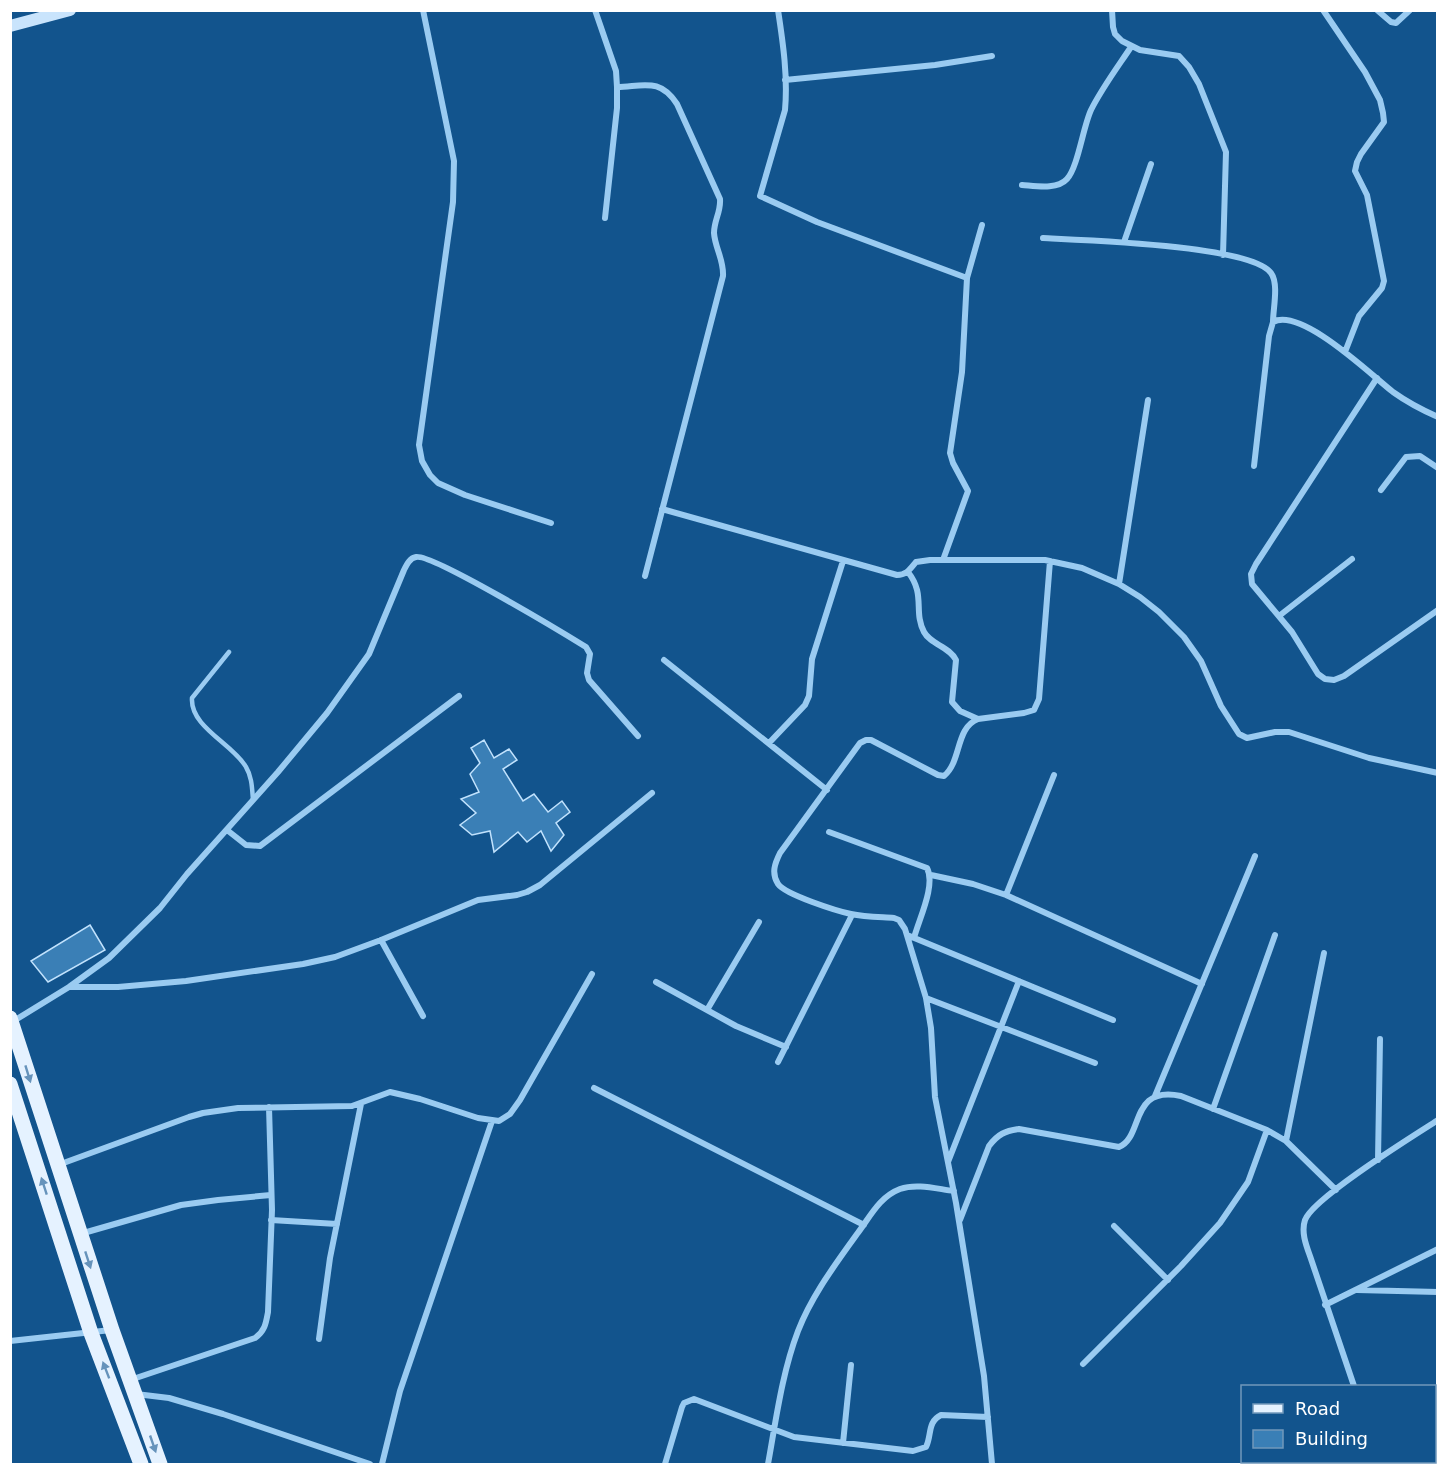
<svg xmlns="http://www.w3.org/2000/svg" width="1448" height="1475" font-family="'DejaVu Sans',sans-serif">
  <style>
    .building { fill: #3a7fb6; stroke: #c1e2fd; stroke-width: 1.5 }
    .lines { fill: none; stroke-linecap: round; stroke-linejoin: round }
    .lane { stroke: #9acbf1; stroke-width: 4.5 }
    .street { stroke: #9acbf1; stroke-width: 6 }
    .secondary { stroke: #c9e4fc; stroke-width: 12 }
    .primary { stroke: #e5f2ff; stroke-width: 15 }
    .oneway { fill: #6693bb }
  </style>
  <rect width="100%" height="100%" fill="#12548d"/>
  <path class="building" d="M484,740l10,18 15,-9 8,11 -14,9 20,32 11,-7 14,18 14,-11 8,11 -14,11 8,12 -13,16 -10,-20 -14,11 -9,-10 -24,20 -4,-21 -18,4 -12,-10 16,-12 -15,-14 18,-7 -9,-18 10,-11 -9,-15z
    M90,925l15,25 -57,32 -17,-21z"/>
  <g class="lines">
    <path class="lane" d="M229,652l-37,46c-2,29 41,46 54,69 6,10 6,21 7,33"/>
    <path class="street" d="M423,10l31,151 -1,41 -34,243 3,16 8,14 8,8 27,12 86,28
      M595,10l21,61 1,16v21l-12,110
      M778,10c5,33 10,67 7,100l-25,86 57,26 150,56
      M1112,10l1,17 2,7 7,7 18,9 39,6 10,11 10,17 27,68 -3,103
      M1323,10l42,62 15,28 3,13 1,9 -23,32 -4,8 -2,9 12,24 17,86 -2,7 -23,28 -14,36
      M1377,10l14,12 5,1 14,-13
      M785,80l150,-15 57,-9
      M617,87c28,-1 43,-9 60,17l43,95c1,13 -6,21 -6,34 1,15 10,27 9,43l-78,300
      M1022,185c14,1 35,5 45,-6 11,-12 16,-52 24,-69 11,-22 26,-42 40,-63
      M1043,238c38,2 208,7 228,35 8,11 2,36 2,49
      M1124,242l27,-78
      M1377,378l-121,186 -5,10 1,10 40,48 26,42 7,5 9,1 10,-4 94,-66
      M1254,466l15,-130 4,-14c28,-15 97,52 120,70 14,10 29,18 45,25
      M1381,490l25,-33 14,-1 18,12
      M662,509l235,66c10,0 13,-6 19,-13l14,-2h115l37,8 37,16 21,13 19,15 25,25 17,24 20,45 18,28 8,4 28,-6h14l80,26 69,15
      M943,560l25,-69 -15,-28 -3,-10 12,-81 5,-94 15,-53
      M908,572c18,23 5,39 16,60 7,13 25,14 32,28l-4,42 8,9 18,8
      M1119,584l29,-184
      M1279,616l73,-57
      M664,660l163,130
      M769,743l36,-38 4,-9 3,-37 31,-98
      M227,830l19,15 14,1 199,-150
      M829,832l98,36c9,17 -8,51 -13,70
      M931,875l42,9 33,11 196,89
      M1006,895l48,-120
      M907,935l206,85
      M381,940l42,76
      M656,982l80,44 50,21
      M70,987h48l68,-6 117,-17 32,-7 46,-17 97,-40 39,-5 10,-3 13,-7 112,-92
      M926,998l169,65
      M707,1010l52,-88
      M12,1022l57,-35 40,-29 51,-50 27,-34 91,-102 49,-59 42,-59 35,-84c3,-6 6,-12 12,-13 15,-4 149,77 170,90l4,7 -3,19 2,7 49,56
      M778,1062l74,-147
      M594,1088l270,137
      M1155,1096l100,-240
      M1213,1109l62,-174
      M1286,1141l38,-188
      M1378,1160l2,-121
      M948,1162l71,-181
      M58,1165l131,-48 14,-4 35,-5 114,-2 38,-14 30,7 58,19 21,3 11,-7 10,-14 72,-126
      M271,1220l66,4
      M960,1220l29,-74c9,-12 16,-15 30,-17l100,18c25,-10 10,-62 62,-51l86,34 19,11 50,49
      M1114,1226l54,54
      M80,1234l101,-29 37,-5 53,-5
      M1357,1290l81,2
      M1325,1305l113,-56
      M319,1339l11,-81 31,-154
      M10,1341l101,-11
      M1083,1364l98,-98 39,-43 28,-41 19,-52
      M130,1380l125,-42c10,-7 11,-15 13,-26l4,-102 -3,-103
      M1354,1386l-44,-130c-4,-11 -9,-24 -5,-36 8,-22 108,-84 133,-100
      M136,1394l33,4 54,16 147,50
      M843,1443l8,-78
      M1374,1462v2
      M382,1464l18,-73 92,-270
      M665,1464l17,-57 2,-4 10,-4 100,38 119,14 13,-4c6,-12 1,-25 15,-32l47,2
      M768,1464c8,-44 14,-91 30,-133 14,-36 37,-66 59,-97 13,-17 22,-37 43,-45 17,-6 37,0 54,2
      M992,1464l-8,-88 -28,-173 -21,-106 -4,-69 -5,-30 -21,-69 -6,-9 -5,-2c-14,-1 -29,-1 -43,-4 -14,-3 -65,-19 -73,-30 -7,-11 -3,-21 2,-31l80,-110 6,-3h5l67,35 6,1c18,-15 11,-48 34,-57l46,-6 10,-3 5,-11 11,-138"/>
    <path class="secondary" d="M10,26l60,-16"/>
    <path class="primary" d="M10,1018l102,312 48,134
      M10,1084l81,249 50,131"/>
  </g>
  <defs><path id="oneway-solid" d="M-6-.8H1V-3.2L6.5 0L1 3.2V.8H-6Z" transform="scale(1.5)"/></defs>
  <g class="oneway">
    <use href="#oneway-solid" transform="translate(28 1074) rotate(73)"/>
    <use href="#oneway-solid" transform="translate(44 1186) rotate(-108)"/>
    <use href="#oneway-solid" transform="translate(88 1260) rotate(72)"/>
    <use href="#oneway-solid" transform="translate(106 1370) rotate(-111)"/>
    <use href="#oneway-solid" transform="translate(153 1444) rotate(71)"/>
  </g>
  <rect width="1448" height="1475" fill="none" stroke="#ffffff" stroke-width="24"/>
  <rect x="1241" y="1385" width="195" height="78" fill="#12548d" stroke="#7198bb" stroke-width="1.5"/>
  <rect x="1253" y="1404" width="30" height="9" fill="#e5f2ff" stroke="#7198bb" stroke-width="1.5"/>
  <text x="1295" y="1415" font-size="18" fill="#ffffff">Road</text>
  <rect x="1253" y="1430" width="30" height="18" fill="#3a7fb6" stroke="#7198bb" stroke-width="1.5"/>
  <text x="1295" y="1445" font-size="18" fill="#ffffff">Building</text>
</svg>
